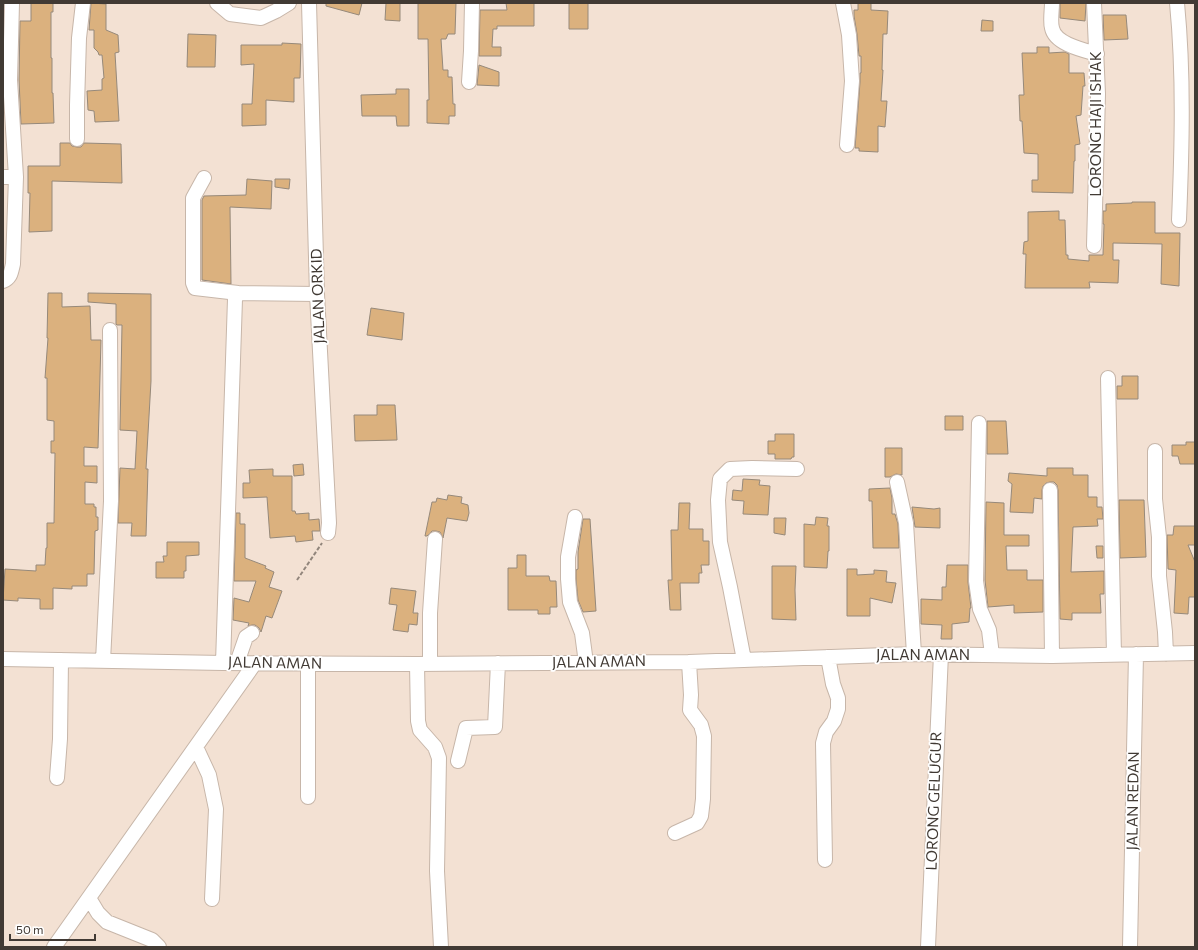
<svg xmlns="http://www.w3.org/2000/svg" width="1198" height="950" font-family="Commissioner,sans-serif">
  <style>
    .building { fill: #dbb17e; stroke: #96897a }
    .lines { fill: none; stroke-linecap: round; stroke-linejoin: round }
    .minor-casing { stroke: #c7b6a9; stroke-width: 16 }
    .path { stroke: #92867c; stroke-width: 2; stroke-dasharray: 4 2; stroke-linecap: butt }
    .minor { stroke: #fff; stroke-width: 14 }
    .labels { text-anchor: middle; stroke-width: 3.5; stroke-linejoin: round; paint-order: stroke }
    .street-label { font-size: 15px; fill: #413a34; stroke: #fff }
  </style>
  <rect width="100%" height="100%" fill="#f3e1d3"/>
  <path class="building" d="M31,3h22v9h-2v46h1v35h1l1,30 -33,1 -2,-44 1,-59h11z
    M91,3l15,1v26l12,5 1,17 -4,1 4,68 -24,1 -1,-11 -6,-1 -1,-19 15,-1v-11l2,-1 -2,-23h-3l-1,-3 -4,-4v-18h-5z
    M326,3h36l-3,12 -33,-9z
    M386,3h14v18l-15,-1z
    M418,3h38l-1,31h-7l-2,5h-5l2,31h5v7h4l1,27h2v12h-6v8l-22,-1v-23h2l-1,-61h-10z
    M506,3h28v23h-37v3h-4l-1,18h9v9h-22l1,-46h27z
    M569,3h19v26h-19z
    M858,3h13v7l17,1 -1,23h-4l-1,36h1l-2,31h6l-2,26 -7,-1v26l-19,-1v-3h-4l5,-66v-9h1v-17h-2l-2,-22 -3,-18v-6h4z
    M1060,3h26l-1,18 -25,-3z
    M1103,15h23l2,24 -24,1z
    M982,20l11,1v10h-12z
    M188,34l28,1 -1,32h-28z
    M282,43l19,1 -1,34h-6v24l-28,-2v25l-24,1v-22h10l2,-40 -13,1v-20h41z
    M1037,47h12v6l16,-1 4,2v19h15l1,13h-2l-2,29 -5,1 4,28 -5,1v16h-1l-1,32 -41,-1v-12h6v-26l-14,-1 -2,-32h-2l-1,-26h5l-2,-42h15z
    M479,65l20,7v14l-22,-1z
    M396,89h13v37h-12l-1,-10h-34l-1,-21 35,-1z
    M60,143h10l2,3 5,1h4l3,-4 37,1 1,39 -70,-2v50l-23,1 1,-39h-2v-27h32z
    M247,179l25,2 -1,28 -41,-2 1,77 -29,-4v-80l2,-4 42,-1z
    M275,179h15l-1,10 -14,-2z
    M1132,202h23v31h25l-1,53 -18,-2 1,-40 -49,-1v17h6l-1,23 -29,-1 1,6h-65l1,-34h-3l1,-12 4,-1v-29l31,-1v9h6l1,35h2v4l21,2v-6h14l1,-31h-1v-13h3v-7l26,-1z
    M48,293h14v14l28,-1 1,34h10l-3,108 -14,-1v19h13v17l-12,-1v22h9v3h2v10h2v13l-3,1 -1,43h-7v12h-15v3l-19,-1v21h-13v-10l-22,-1v3l-15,-1 2,-31 31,2v-6h9l1,-17h1v-25h7l1,-70h-4v-12h3v-20l-7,-1v-42h-2l3,-40h-1z
    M88,293l63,1v87l-5,88h2l-2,67h-15l1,-13h-14l2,-55 15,1 2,-38 -17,-1 2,-105h-5l-1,-1v-20l-28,-2z
    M371,308l33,5 -2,27 -35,-5z
    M1122,376h16v23h-21v-13h5z
    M377,405h18l2,35 -42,1 -1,-26h23z
    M945,416h18v14h-18z
    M987,421h19l2,33h-21z
    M775,434h19v23h-2l-1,2h-16v-5h-7v-13h7z
    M1186,442h9v22h-15l-2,-8h-6v-11h14z
    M885,448h17v27l-6,-1 -6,3h-5z
    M303,464l1,11 -10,1 -1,-11z
    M1047,468h26v7h15v22h9v10h5l1,12h-6l1,7 -25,1 -2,45 33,-1v23h-4l1,19h-29v7l-12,-1 -2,-129 -1,-5 -3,-3h-4l-4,1 -3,3 -1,4v9l-8,-1 -1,15 -23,-1 2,-28 -4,-3 1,-8 38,3z
    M273,469v7h19v35h3l1,3 13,-1v7l10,-1 1,12h-8l1,9 -17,2 -1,-6 -25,2 -3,-41 -24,1v-15h7l-1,-13z
    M743,479l17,1 -1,5 11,1 -2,29 -25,-1 1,-13 -12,-1 1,-10 9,1z
    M890,488l2,10v16h3l3,10 1,24h-26l-1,-47h-3v-12z
    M448,495l14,2 -1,6 7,2 1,8 -2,8 -20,-3 -4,20 -3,-6 -4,-1h-4l-5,5h-2l7,-34h4l1,-4 10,2z
    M1119,500h25l2,57 -26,1z
    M986,502l18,1v32h25v11h-23l1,24h20v10h16v32l-29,1v-8l-26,2 -3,-27z
    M679,503h11l-1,26h14v12h6v24h-8l1,8h-3v10h-19l1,27h-11l-2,-30h4l-1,-50h7z
    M912,507l22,2 6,-1v20l-25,-1z
    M236,513h4v11h5v34l21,8 -1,2 9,4 -5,15 13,4 -10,27 -6,-2 -5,16 -2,-4 -4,-3h-3l-4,1 1,-3 -16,-3 1,-22 15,4 7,-21h-22z
    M816,517l12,1 -1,8h2v25h-1l-1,17 -23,-1v-43l11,1z
    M774,518h12l-1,17 -11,-2z
    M583,519h7l6,92 -13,1 -5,-12 -2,-21v-9l2,-1v-17z
    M1174,526h21v19h-7l7,17v35h-6l-1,17 -14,-1 2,-43 -8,-1 -1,-34h6z
    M167,542h32v13l-13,1v15h-2v7h-28v-16h8l-1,-6h4z
    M1096,546h7v12h-6z
    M517,555h9v21h23l1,5h6l1,26h-7v7h-12v-4h-30v-42h9z
    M947,565h21v17l3,26h-1l-1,14 -17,2v15h-11l1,-14 -21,-1v-25l21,1v-13h4z
    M772,566h24l-1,24 1,30 -24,-1z
    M847,569h10v6l17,-1v-4l13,1 -1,11 10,1 -4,20 -22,-5v18h-23z
    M391,588l25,3 -3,22h5l-1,12 -8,-1 -1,8 -15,-2 4,-25 -8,-1z"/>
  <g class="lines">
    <defs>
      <path id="minor" d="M217,3l13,11 31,4 15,-7 13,-8
        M309,3l8,291 12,229 -1,10
        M843,3l6,32 3,46 -5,64
        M1052,3c0,8 -2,18 0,25 3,16 31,22 45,26
        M1177,3c7,72 5,145 2,217
        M469,82l2,-31 1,-48
        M77,139v-34l2,-67 4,-35
        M3,177h13
        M204,178l-11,20v85l2,5 43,5
        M1094,246l4,-152 -4,-91
        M3,281c8,-3 8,-9 10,-17l3,-87 -6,-97 2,-77
        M1108,378l6,277
        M979,423l-3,158 4,28 9,21 3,25
        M1155,451v48l4,38v39l6,56 1,22
        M897,482l9,41 8,131
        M1050,490l2,166
        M575,517l-7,40v22l2,23 12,31 4,30
        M3,659l220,4 194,1 272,-2 225,-8 138,2 143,-3
        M744,660l-14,-73 -10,-45 -2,-42 2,-21 10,-10 22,-1 45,1
        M103,661l8,-160 -1,-171
        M223,663l12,-364 3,-6 79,1
        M237,663l9,-26 6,-4
        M308,664v133
        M417,664l1,57 2,9 15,17 4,11 -2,113 4,76
        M430,664v-51l5,-74
        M196,747l13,28 7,34 -4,90
        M458,761l8,-33 29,-1 3,-64
        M57,778l3,-39 1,-79
        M675,833l22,-10 4,-7 2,-17 1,-63 -3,-11 -11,-15 1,-15 -2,-33
        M825,860l-2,-117 3,-11 8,-11 4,-12v-11l-5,-14 -5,-27
        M89,898l9,15 9,9 45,18 7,7
        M54,947l201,-284
        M928,947l13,-293
        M1130,947l6,-293"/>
    </defs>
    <use href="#minor" class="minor-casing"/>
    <path class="path" d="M297,580l25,-37"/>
    <use href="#minor" class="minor"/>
  </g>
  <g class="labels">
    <g class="street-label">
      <text transform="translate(1096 124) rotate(-90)" y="5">LORONG HAJI ISHAK</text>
      <text transform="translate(318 296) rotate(-92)" y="5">JALAN ORKID</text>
      <text x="923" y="660">JALAN AMAN</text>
      <text transform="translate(599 662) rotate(-1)" y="5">JALAN AMAN</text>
      <text transform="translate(275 663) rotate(1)" y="5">JALAN AMAN</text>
      <text transform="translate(934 801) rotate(-88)" y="5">LORONG GELUGUR</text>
      <text transform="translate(1133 801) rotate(-89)" y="5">JALAN REDAN</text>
    </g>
  </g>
  <rect width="1198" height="950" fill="none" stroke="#413a34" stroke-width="8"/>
  <path d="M10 934v6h85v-6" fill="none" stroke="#413a34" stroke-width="2"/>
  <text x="16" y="934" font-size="12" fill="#413a34" stroke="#ffffff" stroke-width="3" paint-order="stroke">50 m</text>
</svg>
